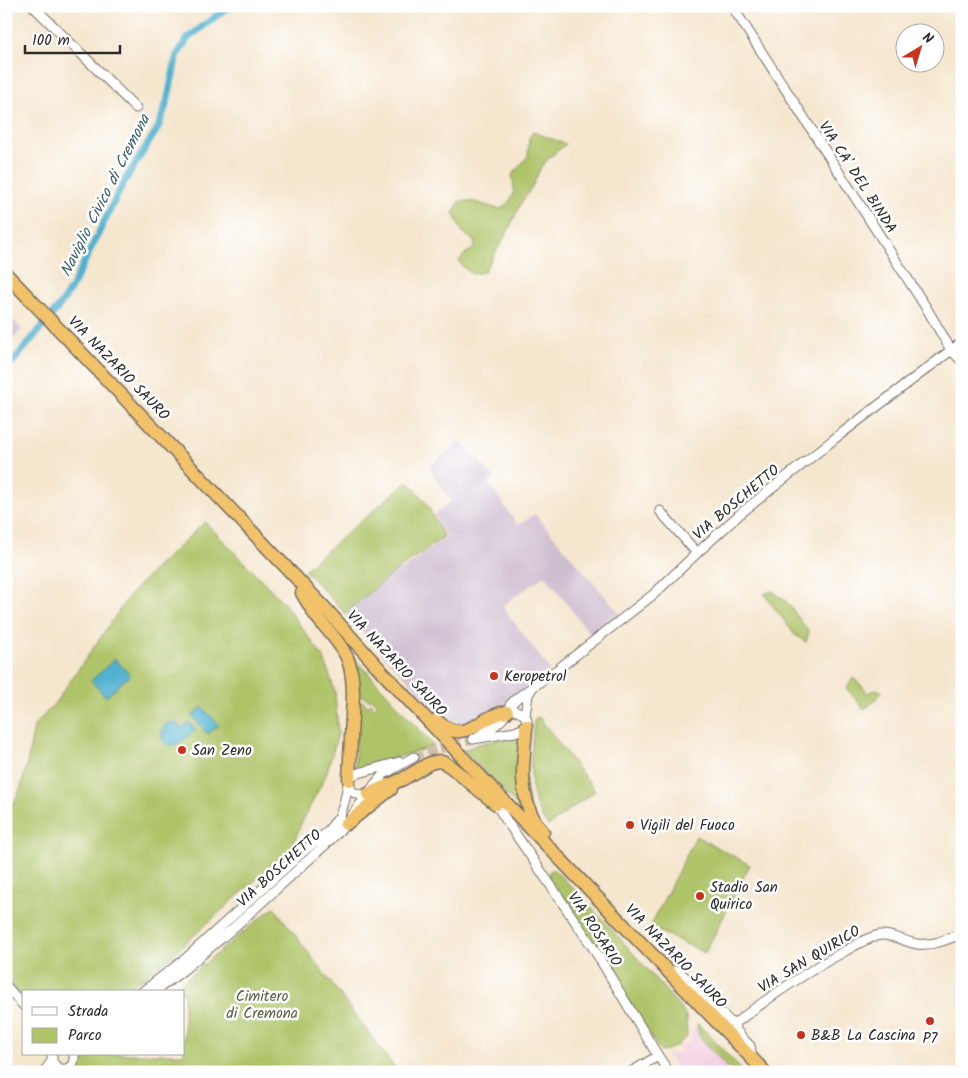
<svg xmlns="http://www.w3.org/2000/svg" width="968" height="1078" font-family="Kalam,sans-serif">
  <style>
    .built { fill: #f2cfe2 }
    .industrial { fill: #cfbdd0 }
    .green { fill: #afc469; stroke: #6d784a }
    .water { fill: #51b2d0; stroke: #3e6e7e }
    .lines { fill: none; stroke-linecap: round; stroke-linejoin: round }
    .canal { stroke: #51b2d0; stroke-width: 7 }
    .minor-tunnel { stroke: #cdc1ad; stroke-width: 9; stroke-dasharray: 9 4.5; stroke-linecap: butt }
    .minor-casing { stroke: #726c64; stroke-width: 11 }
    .highway-casing { stroke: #726c64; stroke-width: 15 }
    .minor { stroke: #fff; stroke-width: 9 }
    .highway { stroke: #f2c26a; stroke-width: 12 }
    .poi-dot { fill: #c8321e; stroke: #fff; stroke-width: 2 }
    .labels { text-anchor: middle; stroke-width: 5; stroke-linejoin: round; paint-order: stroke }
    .street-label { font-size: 15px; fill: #2b2b2b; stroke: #fff }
    .poi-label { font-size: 15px; fill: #2b2b2b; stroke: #fff; text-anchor: start }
    .park-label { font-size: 15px; fill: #596141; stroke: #fff }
    .water-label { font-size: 16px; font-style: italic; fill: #3a616d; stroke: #fff }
  </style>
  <rect width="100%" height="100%" fill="#fff"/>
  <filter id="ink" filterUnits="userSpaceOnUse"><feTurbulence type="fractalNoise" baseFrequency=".02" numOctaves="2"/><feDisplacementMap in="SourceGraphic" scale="10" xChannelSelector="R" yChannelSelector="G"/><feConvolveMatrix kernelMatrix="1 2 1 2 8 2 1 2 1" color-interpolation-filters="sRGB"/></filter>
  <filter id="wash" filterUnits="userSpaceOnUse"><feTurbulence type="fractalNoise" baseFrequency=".0096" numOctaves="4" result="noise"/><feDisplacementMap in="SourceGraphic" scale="20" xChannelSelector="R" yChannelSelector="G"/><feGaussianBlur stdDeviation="1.12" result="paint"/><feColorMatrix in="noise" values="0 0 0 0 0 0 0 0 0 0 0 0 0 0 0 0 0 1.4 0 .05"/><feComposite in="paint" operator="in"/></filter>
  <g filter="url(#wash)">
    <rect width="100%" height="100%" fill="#f5e6ce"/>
    <path class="built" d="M697,1027l2,9 6,8 27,28h-53l-13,-18h11l4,-2 -2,-5 12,-7 1,-3 -1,-8z"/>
    <path class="industrial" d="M6,313l16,16 -16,19z
      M461,441l33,37 -6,5 30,42 17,-11 86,101 -29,22 -47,-62 -43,31 48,64 -59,43 -37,15 -109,-114 52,-44 6,-1 43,-32 -12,-22 16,-14 -21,-34z"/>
    <path class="green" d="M533,132l33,12 -15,12 -10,11 -8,18 -13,20 -12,26 -24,41 -12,2 -8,-6 -5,-7 7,-8 9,-5 -1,-7 -12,-10 -9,-18 7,-12 15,1 16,5 10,2c14,-11 14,-18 11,-34l16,-19 1,-18z
      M408,481l17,20 19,36 -50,35 -49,41 -41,-43z
      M205,522l78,80 41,56 11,34 3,42 -12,41 -25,49 -9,23 -124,112 -43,33h-101v7l-18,-17v-167l13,-22 8,-28 7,-39 21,-23 75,-108 29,-30z
      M772,591l14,10 23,31 -3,10 -11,-7 -31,-41z
      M349,652l85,94 -76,23 -3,-1 1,-68 6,1 6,5 3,-3 4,4 3,-2 -6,-7 -3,3 -4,-4 -9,-2z
      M853,678l8,7 7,8 9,-4 5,3 -13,14 -5,3 -18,-21z
      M539,717l56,74 -47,35c-24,-29 -17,-69 -14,-104l2,-4z
      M511,737l9,1 12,84 -69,-72 16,-6z
      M696,836l54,29 -45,88 -55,-26z
      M552,870h2l18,17 52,56 48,55 14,18 1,21 -12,10 -14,5 -111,-174 -1,-6z
      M274,907l124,165h-327l22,-18h91v-62h-14z
      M697,1024l2,1 45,47h-12l-2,-2 -28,-31 -3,-3z"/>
    <path class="water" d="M115,659l15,16 -24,22 -15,-16z
      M202,707l17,18 -11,9 -16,-18z
      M189,722l7,8c-6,4 -12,11 -19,14 -25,9 -16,-38 5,-16z"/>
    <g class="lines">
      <path class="canal" d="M6,370l55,-66 12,-19 31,-63 20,-40 34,-54 9,-26 10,-47 11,-17 41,-32"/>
    </g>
  </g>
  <g filter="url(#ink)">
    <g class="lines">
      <path class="minor-tunnel" d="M414,757l59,-18"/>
      <defs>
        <path id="minor" d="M33,6l103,102
          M732,6l195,303 24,41 11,11
          M6,508l1,1 -1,3
          M660,511l37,42
          M510,710v-5l7,-7 41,-29 96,-75 43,-41 44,-40 97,-77 124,-94
          M479,736c8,-5 17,-10 23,-17 3,-3 4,-8 8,-9 5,-1 11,3 15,5
          M473,739l42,-7 9,-4 2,-2 1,-6 -2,-5 3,-20 3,-5
          M349,780l3,-4 3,-2 44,-12
          M349,783c2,11 9,13 19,11
          M496,804l12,19 84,123 66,110 11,16
          M668,971h10l15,13 40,41 8,12 9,9 2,12
          M6,986l18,20
          M142,992l43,-33 120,-109 21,-17 14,-17 5,-17 4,-19
          M154,992l28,-21 49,-41 94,-85 21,-21 30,-41 8,-9 30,-17
          M733,1025c36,-28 73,-53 112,-74 11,-6 23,-14 35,-16 13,-1 25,7 37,9 16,2 30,-5 45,-10
          M52,1061c8,14 24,9 22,-7
          M44,1072l8,-11v-7
          M631,1072l27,-16"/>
        <path id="highway" d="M6,274l318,333 60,67 101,107 280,291
          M302,593c5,8 9,16 14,23 11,14 26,28 32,44 4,11 5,23 5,35l-4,85
          M436,720c30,28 42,-5 71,-8
          M526,726c0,9 -2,18 -2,28 -3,27 0,57 19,78
          M368,794l35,-15 27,-16 9,-2 6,2 6,4 45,37
          M346,824l45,-35"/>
      </defs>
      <use href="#minor" class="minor-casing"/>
      <use href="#highway" class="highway-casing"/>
      <use href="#minor" class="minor"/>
      <use href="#highway" class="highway"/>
    </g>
  </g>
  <g class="poi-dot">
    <circle cx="494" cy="676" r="5"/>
    <circle cx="182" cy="750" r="5"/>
    <circle cx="630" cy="825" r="5"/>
    <circle cx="700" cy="896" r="5"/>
    <circle cx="930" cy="1021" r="5"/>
    <circle cx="801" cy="1035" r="5"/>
  </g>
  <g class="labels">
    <g class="street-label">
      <text transform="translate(858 177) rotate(57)" y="5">VIA CA' DEL BINDA</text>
      <text transform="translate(119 368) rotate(46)" y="5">VIA NAZARIO SAURO</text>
      <text transform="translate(736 502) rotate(-40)" y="5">VIA BOSCHETTO</text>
      <text transform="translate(397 663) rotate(47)" y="5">VIA NAZARIO SAURO</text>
      <text transform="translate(279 868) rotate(-42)" y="5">VIA BOSCHETTO</text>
      <text transform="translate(595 929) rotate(57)" y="5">VIA ROSARIO</text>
      <text transform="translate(676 956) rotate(46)" y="5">VIA NAZARIO SAURO</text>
      <text transform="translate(809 959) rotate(-31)" y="5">VIA SAN QUIRICO</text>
    </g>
    <g class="poi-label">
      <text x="504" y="681">Keropetrol</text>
      <text x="192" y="755">San Zeno</text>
      <text x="640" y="830">Vigili del Fuoco</text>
      <text x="710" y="892">Stadio San<tspan x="710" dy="17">Quirico</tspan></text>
      <text x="811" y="1040">B&amp;B La Cascina</text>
      <text x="930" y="1043" text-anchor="middle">P7</text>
    </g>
    <g class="park-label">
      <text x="262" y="1001">Cimitero<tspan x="262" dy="17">di Cremona</tspan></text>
    </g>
    <g class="water-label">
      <text transform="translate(104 195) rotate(-63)" y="6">Naviglio Civico di Cremona</text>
    </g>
  </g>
  <rect width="968" height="1078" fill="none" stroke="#fff" stroke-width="25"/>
  <rect x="22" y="990" width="162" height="65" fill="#ffffff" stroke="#aaaaaa"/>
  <rect x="32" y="1007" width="25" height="8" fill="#ffffff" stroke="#aaaaaa"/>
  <text x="68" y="1016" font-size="15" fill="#2b2b2b">Strada</text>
  <rect x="32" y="1028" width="25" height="15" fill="#afc469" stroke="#aaaaaa"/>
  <text x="68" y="1040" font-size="15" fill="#2b2b2b">Parco</text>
  <g transform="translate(920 48) rotate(38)"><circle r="24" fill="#ffffff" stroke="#aaaaaa"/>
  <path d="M0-4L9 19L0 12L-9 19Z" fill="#c8321e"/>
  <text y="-8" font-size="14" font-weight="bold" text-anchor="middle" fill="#2b2b2b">N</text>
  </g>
  <path d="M25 45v8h95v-8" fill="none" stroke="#2b2b2b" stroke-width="2.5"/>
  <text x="32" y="45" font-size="15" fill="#2b2b2b" stroke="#ffffff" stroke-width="4" paint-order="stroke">100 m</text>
</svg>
